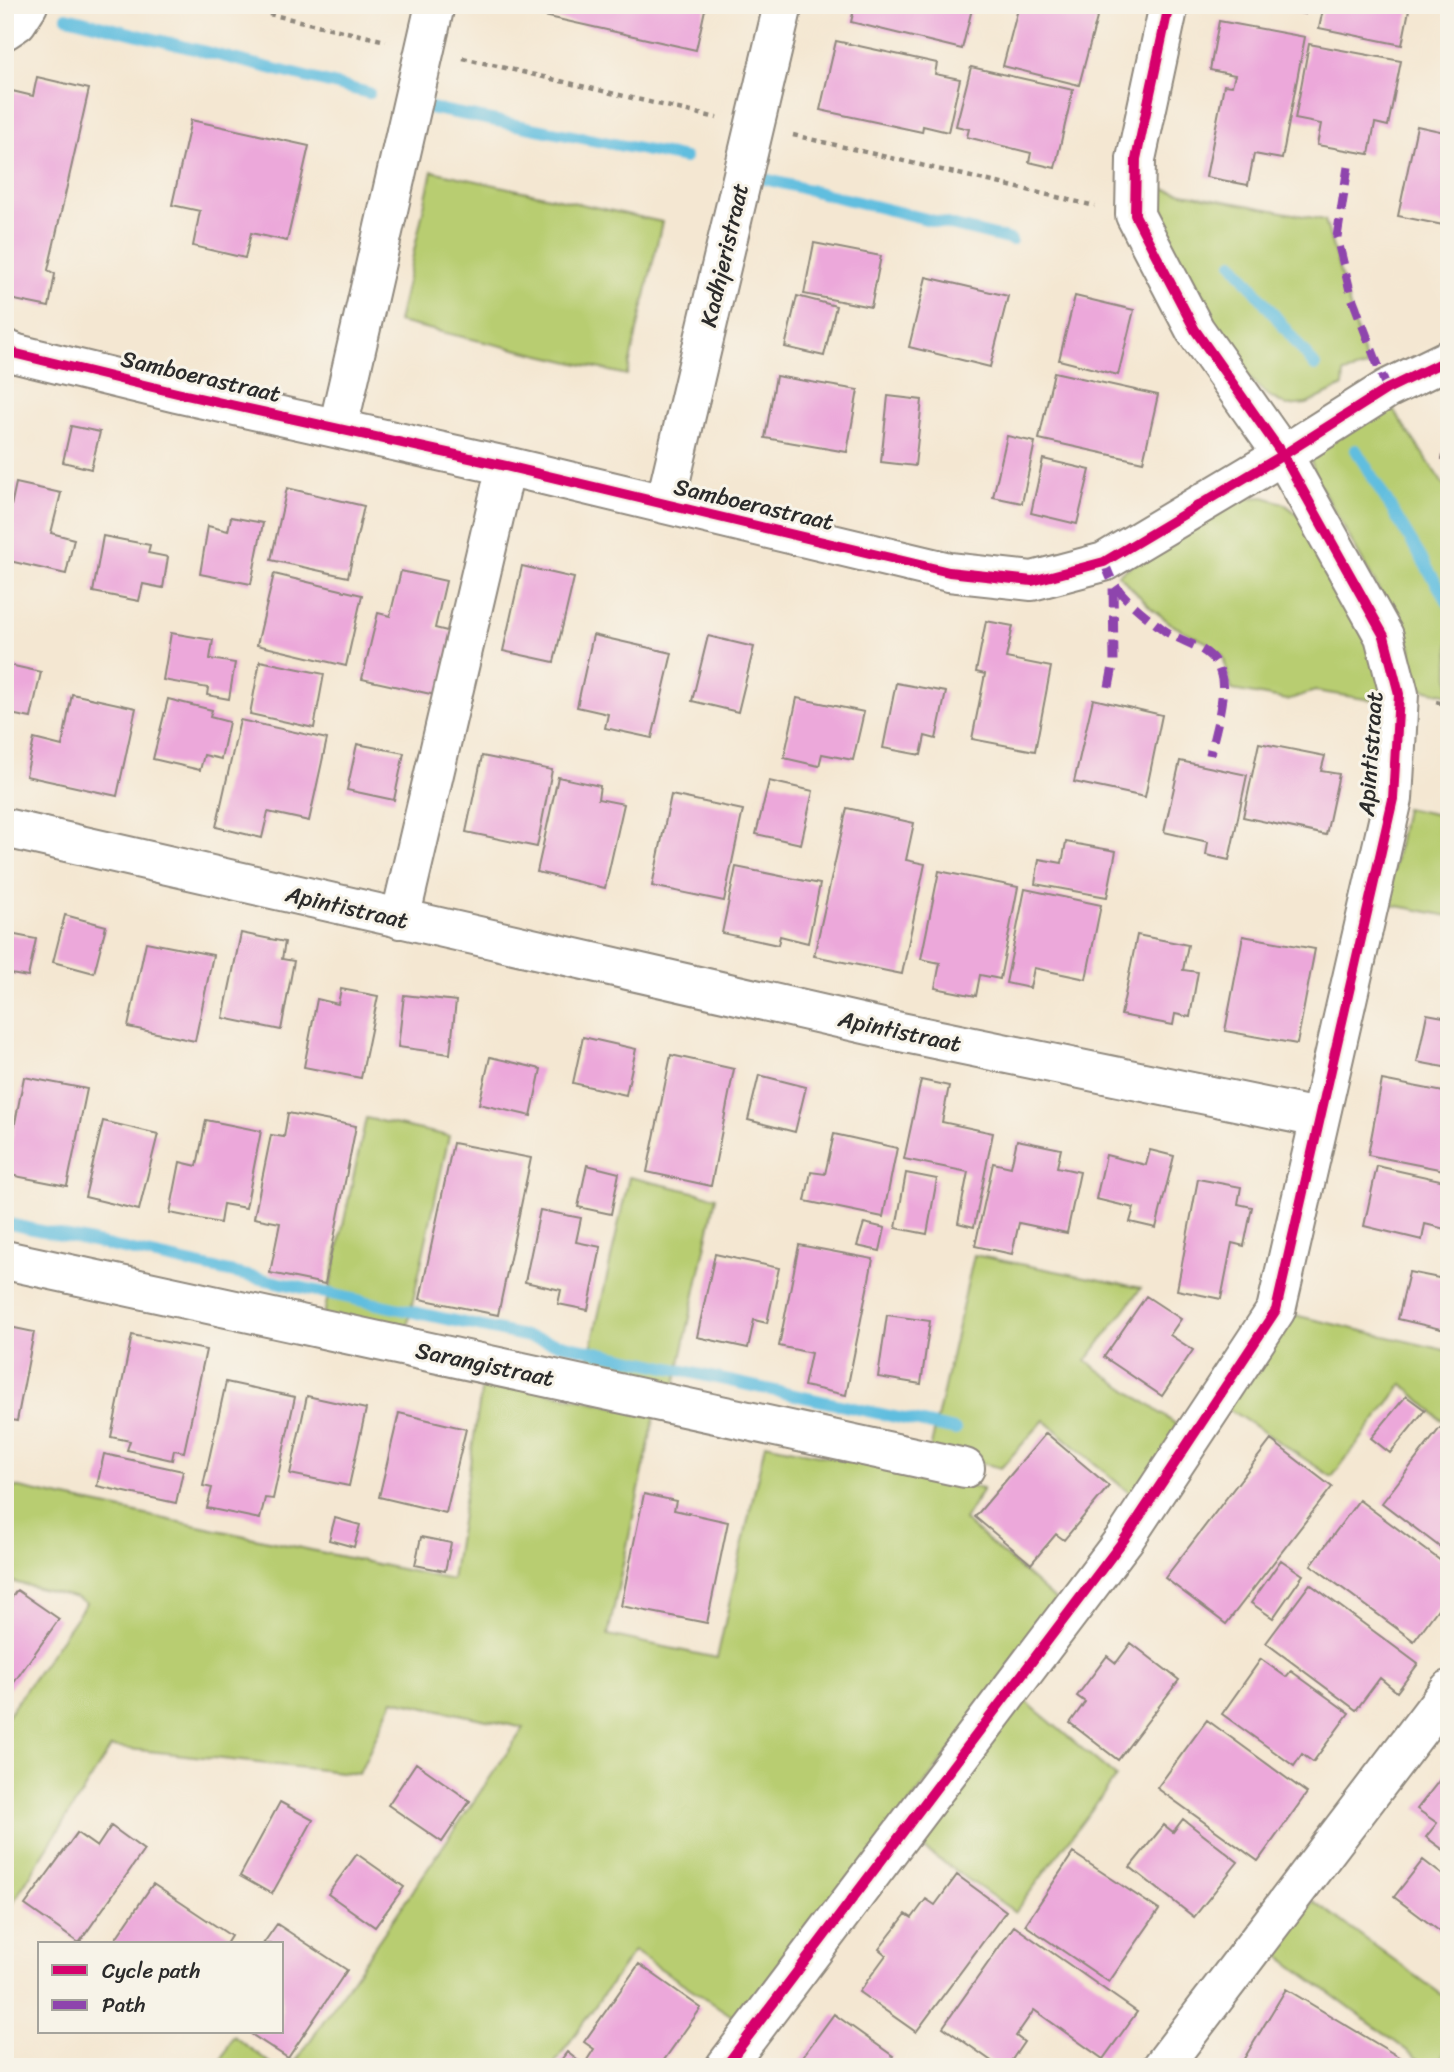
<svg xmlns="http://www.w3.org/2000/svg" width="1454" height="2072" font-family="Sriracha,sans-serif">
  <style>
    .green { fill: #b8cd71; stroke: #727c4e; stroke-width: 2 }
    .lines { fill: none; stroke-linecap: round; stroke-linejoin: round }
    .stream { stroke: #60bedf; stroke-width: 12 }
    .building { fill: #eca8da }
    .minor-casing { stroke: #90897e; stroke-width: 42 }
    .path { stroke: #90897e; stroke-width: 4.5; stroke-dasharray: 5 5; stroke-linecap: butt }
    .minor { stroke: #fff; stroke-width: 38 }
    .quiet { stroke: #8e44ad; stroke-width: 9; stroke-dasharray: 18 9; stroke-linecap: butt }
    .cycleway-casing { stroke: #f7f3e8; stroke-width: 15 }
    .cycleway { stroke: #d6006c; stroke-width: 10 }
    .labels { text-anchor: middle; stroke-width: 6; stroke-linejoin: round; paint-order: stroke }
    .street-label { font-size: 23px; fill: #2b2b2b; stroke: #f7f3e8 }
  </style>
  <rect width="100%" height="100%" fill="#f7f3e8"/>
  <filter id="ink" filterUnits="userSpaceOnUse"><feTurbulence type="fractalNoise" baseFrequency=".0143" numOctaves="2"/><feDisplacementMap in="SourceGraphic" scale="14" xChannelSelector="R" yChannelSelector="G"/><feConvolveMatrix kernelMatrix="1 2 1 2 8 2 1 2 1" color-interpolation-filters="sRGB"/></filter>
  <filter id="wash" filterUnits="userSpaceOnUse"><feTurbulence type="fractalNoise" baseFrequency=".00686" numOctaves="4" result="noise"/><feDisplacementMap in="SourceGraphic" scale="28" xChannelSelector="R" yChannelSelector="G"/><feGaussianBlur stdDeviation="1.57" result="paint"/><feColorMatrix in="noise" values="0 0 0 0 0 0 0 0 0 0 0 0 0 0 0 0 0 1.4 0 .05"/><feComposite in="paint" operator="in"/></filter>
  <g filter="url(#wash)">
    <rect width="100%" height="100%" fill="#f4e7d2"/>
    <path class="green" d="M432,171l230,51 -35,153 -229,-53z
      M1157,188l168,32 42,147 -23,6 -1,13 -36,18 -20,2 -21,-12 -19,-18 -70,-110 -14,-37z
      M1391,406l58,87v202l-35,-8 -3,-6v-34l-95,-169 -5,-17 6,-14z
      M1264,497l19,6 22,17 46,87 32,74 1,21 -69,-11 -28,9 -55,-10 -9,-34 -17,-14 -32,-16 -23,-18 -33,-34 125,-76z
      M1405,808l44,9v99l-62,-12z
      M366,1118l83,18 -44,201 -82,-18z
      M629,1177l87,20 -43,199 -88,-20z
      M974,1255l167,33 -55,73 94,66 -46,70 -90,-77 -43,48 -71,-18z
      M1294,1315l155,36v71l-9,-3 -37,-35 -71,93 -105,-69z
      M483,1379l172,36 -47,220 109,23 48,-214 218,45 -19,31 96,84 -316,420 -110,-73 -82,116h-260l232,-339 -131,-28 -34,74 -248,-27 -106,168v-196l81,-116 -9,-5 -72,-18v-95l447,95z
      M1024,1700l92,77 -101,135 -105,-73z
      M1314,1901l135,99v47l-15,20h-5l-154,-114z
      M233,2036l43,31h-58z"/>
    <g class="lines">
      <path class="stream" d="M67,17l302,76
        M430,108l255,50
        M765,179l246,61
        M1233,263l82,103
        M1356,450l93,154
        M5,1223l950,207"/>
    </g>
    <g id="blocks">
      <path class="building" d="M514,5h192l-10,45 -183,-41z
        M855,5h118l-11,44 -111,-27z
        M1019,5h45l34,9 -19,71 -76,-19z
        M1260,5h46l-1,9z
        M1324,5h86l-8,40 -83,-17z
        M1219,21l86,16 -23,122 -28,-5 -6,31 -42,-8 18,-92 8,1 3,-11 -25,-5z
        M836,41l101,22 -2,11 25,5 -12,53 -25,-6 -1,6 -102,-22z
        M1309,44l92,17 -13,65 -13,-3 -6,31 -52,-9 4,-21 -26,-5z
        M971,67l102,23 -18,78 -26,-6 2,-9 -64,-16 2,-8 -13,-3z
        M37,77l52,12 -41,181 7,4 -6,33 -44,-9v-196l3,-12 25,6z
        M191,120l118,26 -22,95 -36,-8 -6,25 -52,-12 7,-35 -28,-6z
        M1417,126l32,7 -1,93 -50,-10z
        M814,243l67,13 -10,51 -67,-13z
        M926,277l82,19 -18,71 -81,-20z
        M797,296l39,10 -12,50 -39,-9z
        M1075,296l59,14 -16,65 -59,-15z
        M1054,372l104,23 -15,67 -104,-23z
        M776,376l82,14 -11,62 -82,-14z
        M888,396l34,4 -7,66 -34,-4z
        M71,426l29,6 -9,37 -28,-7z
        M1448,431l1,1v28l-7,-1z
        M1007,436l28,6 -13,61 -29,-6z
        M1043,459l47,11 -13,54 -46,-11z
        M16,483l45,10 -10,40 23,6 -8,35 -61,-14v-26z
        M287,488l77,18 -16,71 -77,-17z
        M231,517l32,6 -12,61 -51,-10 8,-48 20,5z
        M103,536l47,9 -2,8 20,4 -5,31 -20,-4 -4,17 -46,-9z
        M522,566l52,12 -20,84 -51,-11z
        M401,571l45,10 -11,47 20,5 -15,63 -78,-17 16,-66 12,3z
        M274,574l88,21 -16,71 -89,-21z
        M986,621l27,5 -7,32 45,9 -16,84 -63,-12 13,-65 -9,-2z
        M171,633l42,7 -3,19 25,4 -6,36 -22,-4 1,-7 -45,-8z
        M593,635l79,18 -20,85 -47,-10 3,-14 -31,-7z
        M708,636l46,11 -16,65 -46,-11z
        M260,661l64,13 -10,54 -64,-14z
        M5,664l36,8 -10,46 -26,-5z
        M896,683l50,9 -10,47 -11,-3 -4,19 -38,-7z
        M72,694l64,14 -19,88 -91,-20 8,-37 28,7z
        M797,698l67,14 -11,48 -31,-6 -3,12 -35,-8z
        M168,699l44,11 -2,7 19,5 -8,37 -17,-4 -4,15 -47,-11z
        M1093,699l69,16 -17,82 -71,-15z
        M240,720l87,19 -18,82 -41,-9 -6,26 -46,-11z
        M1259,743l66,13 -4,15 18,3 -13,61 -83,-18z
        M357,744l47,9 -10,47 -47,-10z
        M482,756l70,14 -15,77 -71,-15z
        M1180,761l67,14 -18,85 -23,-5 2,-13 -44,-10z
        M558,777l42,9 -2,13 26,5 -19,84 -68,-16z
        M769,781l44,10 -12,53 -45,-10z
        M671,795l72,15 -19,91 -72,-15z
        M847,808l67,15 -8,37 19,4 -23,110 -88,-18z
        M1066,842l50,9 -9,46 -72,-13 4,-25 23,4z
        M736,867l84,17 -12,59 -28,-7 -2,9 -56,-12z
        M939,871l79,16 -18,92 -20,-4 -4,21 -41,-8 5,-25 -19,-4z
        M1025,889l76,16 -15,74 -52,-11 -4,20 -24,-5z
        M65,915l41,11 -12,47 -41,-11z
        M5,933l31,6 -8,38 -23,-4z
        M241,933l44,9 -3,17 12,2 -13,69 -58,-12z
        M1137,935l51,10 -5,25 15,2 -8,45 -15,-3 -2,11 -52,-10z
        M1243,936l72,13 -18,95 -72,-13z
        M146,942l67,13 -18,86 -67,-14z
        M341,989l37,7 -17,82 -57,-11 13,-68 21,5z
        M404,995l52,6 -6,53 -52,-7z
        M1427,1014l22,4v50l-32,-6z
        M583,1037l53,12 -10,46 -53,-12z
        M671,1055l63,14 -23,117 -64,-14z
        M490,1057l51,12 -10,47 -52,-12z
        M759,1075l47,12 -11,45 -47,-12z
        M24,1077l63,12 -20,97 -62,-12z
        M921,1080l28,6 -7,36 51,11 -19,94 -16,-4 10,-51 -64,-13z
        M1382,1080l67,13v78l-81,-16z
        M288,1113l68,13 -31,158 -55,-11 10,-50 -26,-5 17,-83 13,2z
        M206,1120l55,11 -15,77 -23,-4 -3,19 -50,-10 10,-51 17,4z
        M103,1121l55,13 -19,76 -54,-13z
        M834,1134l63,14 -14,69 -78,-16 6,-29 14,2z
        M1017,1140l44,9 -4,18 23,5 -13,61 -48,-10 -7,31 -37,-8 18,-83 18,4z
        M453,1143l78,15 -33,157 -78,-16z
        M1150,1150l24,6 -18,72 -26,-6 4,-14 -38,-9 10,-44 40,10z
        M587,1165l32,8 -8,41 -33,-7z
        M1377,1166l72,16v48l-24,-6 -3,16 -58,-14z
        M906,1173l31,6 -10,55 -31,-6z
        M1198,1179l43,8 -3,17 14,3 -8,39 -12,-3 -11,56 -44,-9z
        M540,1210l41,8 -5,24 25,5 -13,63 -30,-6 3,-14 -36,-8z
        M864,1223l21,5 -5,23 -23,-5z
        M799,1245l74,14 -27,136 -42,-9 7,-33 -32,-7z
        M715,1254l64,14 -12,55 -13,-3 -6,28 -51,-11z
        M1409,1272l40,8v51l-51,-12z
        M1146,1296l35,23 -11,16 23,15 -31,46 -58,-39z
        M887,1315l43,6 -9,63 -43,-7z
        M5,1326l29,6 -17,89 -12,-2z
        M132,1335l74,15 -22,102 -10,-2 -2,10 -45,-10 3,-9 -19,-4z
        M226,1382l69,15 -22,102 -8,-1 -5,21 -53,-11 5,-20 -9,-2z
        M307,1396l59,13 -17,77 -59,-12z
        M1406,1396l19,14 -35,43 -19,-15z
        M399,1413l67,16 -20,84 -67,-16z
        M1440,1428l9,7v119l-67,-51z
        M1046,1433l63,53 -45,54 -8,-6 -25,30 -56,-47z
        M1271,1440l61,47 -106,137 -61,-46z
        M104,1454l79,17 -7,32 -79,-17z
        M644,1494l32,7 -2,9 54,12 -21,101 -86,-17z
        M1359,1500l90,67v45l-9,-6 -26,35 -103,-76z
        M335,1518l25,7 -6,22 -25,-7z
        M421,1537l30,6 -6,28 -30,-6z
        M1281,1560l22,15 -30,43 -22,-15z
        M1310,1584l108,80 -21,28 -17,-14 -24,32 -90,-67z
        M17,1590l42,29 -54,76v-89z
        M1131,1643l48,37 -61,80 -48,-37 15,-21 -8,-6 30,-40 9,7z
        M1261,1659l25,18 5,-6 58,42 -36,49 -11,-8 -8,12 -72,-52z
        M1207,1720l100,73 -49,68 -101,-73z
        M416,1763l54,38 -28,41 -54,-37z
        M1449,1768v86l-23,-17 11,-14 -20,-14z
        M280,1802l33,18 -41,74 -32,-18z
        M1183,1819l55,43 -44,55 -64,-50 34,-42 9,7z
        M111,1826l33,24 -65,93 -54,-38 52,-72 20,14z
        M1073,1853l86,57 -50,72 -84,-57z
        M357,1854l47,33 -29,40 -47,-33z
        M1423,1860l26,20v53l-3,3 -52,-39z
        M957,1875l49,36 -90,121 -57,-40 27,-37 -7,-6 27,-35 6,4 14,-19 9,6z
        M153,1884l78,52 -5,8h-114z
        M277,1924l70,46 -59,88 -40,-26h34v-88h-19z
        M1014,1926l123,86 -34,47 -69,-49 -18,26 8,6 -17,25h-7l-57,-40z
        M639,1964l62,44 -42,59h-62l-10,-7 7,-11 -10,-7z
        M1286,1989l118,71 -4,7h-161z
        M834,2014l59,42 -8,11h-90z
        M567,2052l19,15h-30z"/>
    </g>
  </g>
  <g filter="url(#ink)">
    <use href="#blocks" fill-opacity="0" stroke="#90897e" stroke-width="2"/>
    <g class="lines">
      <defs>
        <path id="minor" d="M5,30l12,-8 11,-17
          M5,349l12,5 160,39 329,73 443,106 83,9 72,-19 179,-107 104,-66 62,-30
          M338,428l97,-423
          M665,504l118,-499
          M5,828l886,202 427,88
          M400,919l106,-453
          M5,1260l960,208
          M725,2067l401,-530 150,-227 117,-511 6,-105 -15,-58 -101,-181 -88,-125 -60,-115 1,-56 33,-154
          M1162,2067l287,-377"/>
      </defs>
      <use href="#minor" class="minor-casing"/>
      <path class="path" d="M230,5l156,36
        M463,58l254,60
        M793,135l302,71
        M1436,702l13,3"/>
      <use href="#minor" class="minor"/>
      <path class="quiet" d="M1348,167l-11,70 14,58 36,94
        M1104,562c3,6 5,14 9,20 11,18 34,35 51,48 21,15 50,16 57,45 6,20 -7,59 -11,80
        M1109,687l5,-26 -1,-79"/>
      <defs>
        <path id="cycleway" d="M5,349l12,5 160,39 329,73 443,106 83,9 72,-19 179,-107 104,-66 62,-30
          M725,2067l401,-530 150,-227 117,-511 6,-105 -15,-58 -101,-181 -88,-125 -60,-115 1,-56 33,-154"/>
      </defs>
      <use href="#cycleway" class="cycleway-casing"/>
      <use href="#cycleway" class="cycleway"/>
    </g>
  </g>
  <g class="labels">
    <g class="street-label">
      <text transform="translate(724 255) rotate(-77)" y="8">Kadhjeristraat</text>
      <text transform="translate(201 376) rotate(13)" y="8">Samboerastraat</text>
      <text transform="translate(754 504) rotate(13)" y="8">Samboerastraat</text>
      <text transform="translate(1370 754) rotate(-86)" y="8">Apintistraat</text>
      <text transform="translate(347 907) rotate(13)" y="8">Apintistraat</text>
      <text transform="translate(900 1031) rotate(12)" y="8">Apintistraat</text>
      <text transform="translate(485 1364) rotate(12)" y="8">Sarangistraat</text>
    </g>
  </g>
  <rect width="1454" height="2072" fill="none" stroke="#f7f3e8" stroke-width="28"/>
  <rect x="38" y="1942" width="245" height="91" fill="#f7f3e8" stroke="#a5a39c" stroke-width="2"/>
  <rect x="52" y="1965" width="35" height="10" fill="#d6006c" stroke="#a5a39c" stroke-width="2"/>
  <text x="102" y="1978" font-size="21" fill="#2b2b2b">Cycle path</text>
  <rect x="52" y="2000" width="35" height="10" fill="#8e44ad" stroke="#a5a39c" stroke-width="2"/>
  <text x="102" y="2012" font-size="21" fill="#2b2b2b">Path</text>
</svg>
